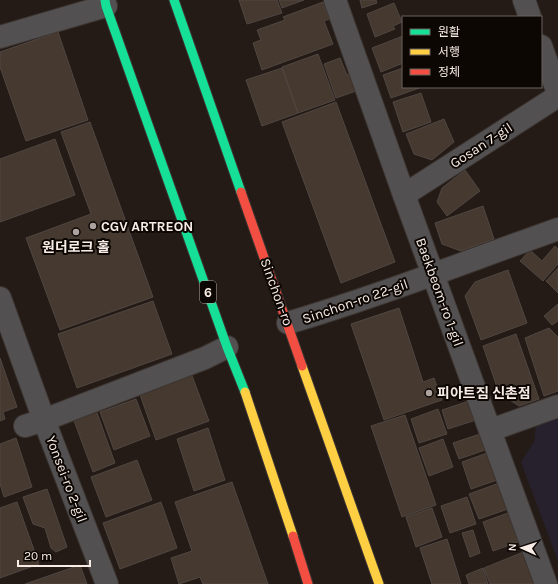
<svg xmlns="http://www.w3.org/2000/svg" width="558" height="584" font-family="Karla,'Noto Sans KR',sans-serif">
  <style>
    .education { fill: #27212d }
    .building { fill: #453930; stroke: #504743 }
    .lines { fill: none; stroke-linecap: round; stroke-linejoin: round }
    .street-casing { stroke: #3d3531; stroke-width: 24 }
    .fast-casing { stroke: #3d3531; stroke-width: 11 }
    .slow-casing { stroke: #3d3531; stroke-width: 11 }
    .jam-casing { stroke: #3d3531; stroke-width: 11 }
    .street { stroke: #525051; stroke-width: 22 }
    .fast { stroke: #16e098; stroke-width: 9 }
    .slow { stroke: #ffcf43; stroke-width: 9 }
    .jam { stroke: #f24e42; stroke-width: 9 }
    .poi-dot { fill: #aea39e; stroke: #0d0704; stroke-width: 1.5 }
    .labels { text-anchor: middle; stroke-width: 4; stroke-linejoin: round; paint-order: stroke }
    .shield { fill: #0d0704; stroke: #b2a7a2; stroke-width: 1 }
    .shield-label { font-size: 13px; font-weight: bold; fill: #f8ece6 }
    .street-label { font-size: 14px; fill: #f8ece6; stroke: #0d0704 }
    .poi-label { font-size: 14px; font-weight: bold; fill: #f8ece6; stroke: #0d0704; text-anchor: start }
  </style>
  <rect width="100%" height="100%" fill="#241b17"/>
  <path class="education" d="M558,418v143l-37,-99 13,-20 2,-16z"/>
  <path class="building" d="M239,0h38l5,13 -35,11z
    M279,0h25l-22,8z
    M360,0h16l1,3 -15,5z
    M323,2l6,17 -5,2 9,23 -71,26 -9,-27 8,-3 -4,-10 28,-10 -2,-3z
    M394,3l8,19 -9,4 2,3 -20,8 -8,-23z
    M58,32l30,88 -62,21 -26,-74v-15z
    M403,36v27l-22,9 -9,-24z
    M318,54l17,46 -37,13 -16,-46z
    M340,58l7,17 6,-2 6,17 -23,8 -12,-34z
    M282,68l16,45 -36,13 -16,-46z
    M403,68v19h19l-31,11 -8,-23z
    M421,93l10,29 -28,10 -10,-30z
    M336,102l59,160 -54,21 -59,-161z
    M444,119l10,23 -22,18 -18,-6 -8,-20z
    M90,122l63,175 -93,33 -34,-92 65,-24 -30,-82z
    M55,139l20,56 -75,27v-63z
    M465,170l15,21 -33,25 -10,-14 5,-14z
    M483,206l11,33 -33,12 -19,-7 -7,-21z
    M555,246l3,3v15l-15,17 -23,-20 10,-11 12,11z
    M558,268v25l-12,-12z
    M508,270l19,53 -46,17 -16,-44 10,-14z
    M153,301l19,53 -95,34 -19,-54z
    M558,304v17l-6,4 -8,-9z
    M399,308l24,74 11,-4 8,22 -58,20 -33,-96z
    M549,328l9,9v54l-14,5 -19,-58z
    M516,334l23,65 -20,7 -20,-13 -16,-47z
    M0,358l17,49 -14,5 2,7 -5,2z
    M191,373l18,48 -53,19 -17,-48z
    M136,399l14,37 -36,14 -14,-38z
    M469,401l7,19 -28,9 -6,-19z
    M438,409l9,25 -28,9 -8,-24z
    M96,410l19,53 -22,9 -20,-54z
    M405,415l31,90 -34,12 -31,-91z
    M208,428l17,52 -31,11 -17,-52z
    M483,433l5,16 -29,10 -6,-16z
    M16,438l16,49 -28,10 -4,-13v-40z
    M443,439l10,28 -24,9 -10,-28z
    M490,452l10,27 -29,10 -9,-27z
    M137,460l15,40 -46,17 -15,-40z
    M232,482l36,102h-65l-3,-7 -21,7 -8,-26 21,-7 -17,-49z
    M502,482l9,26 -32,11 -10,-25z
    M47,489l20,58 -11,5 -5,-4 -6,-20 -12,-4 -10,-27z
    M467,497l9,27 -26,9 -9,-27z
    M17,502l22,62 -39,14v-70z
    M161,502l16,46 -57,21 -17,-46z
    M432,508l10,29 -26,10 -10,-30z
    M508,513l10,29 -25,9 -10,-29z
    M473,530l7,23 -10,4 -8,-24z
    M447,539l14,45h-29l-12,-36z
    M526,551l12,31 -4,2h-44l-6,-16z
    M80,565l7,19h-62z
    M483,568l5,16h-19l-3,-9z"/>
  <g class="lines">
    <defs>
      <path id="street" d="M335,0l69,195 142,389
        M524,0l6,17
        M0,37l106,-31
        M541,46l17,47
        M404,195l154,-99
        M0,298l44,122 63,164
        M288,323c91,-27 180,-62 270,-94
        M25,426l19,-6 161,-62 22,-11
        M491,430l67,-24"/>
      <path id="fast" d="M105,0l1,6 121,341 18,45
        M174,0l67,192"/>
      <path id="slow" d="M302,366l77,218
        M245,392l48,144"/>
      <path id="jam" d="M241,192l61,174
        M293,536l15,48"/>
    </defs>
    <use href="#street" class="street-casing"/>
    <use href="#fast" class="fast-casing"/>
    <use href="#slow" class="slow-casing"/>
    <use href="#jam" class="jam-casing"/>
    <use href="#street" class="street"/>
    <use href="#fast" class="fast"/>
    <use href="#slow" class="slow"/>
    <use href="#jam" class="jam"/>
  </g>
  <g class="poi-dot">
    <circle cx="93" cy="226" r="4"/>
    <circle cx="76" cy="232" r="4"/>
    <circle cx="429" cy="393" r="4"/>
  </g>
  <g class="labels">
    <rect class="shield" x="200" y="281" width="16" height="22" rx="3"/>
    <g class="shield-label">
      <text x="208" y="297">6</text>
    </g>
    <g class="street-label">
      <text transform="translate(481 145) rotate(-33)" y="5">Gosan 7-gil</text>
      <text transform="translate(277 292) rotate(70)" y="5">Sinchon-ro</text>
      <text transform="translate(440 292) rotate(70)" y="5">Baekbeom-ro 1-gil</text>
      <text transform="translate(355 301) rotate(-19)" y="5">Sinchon-ro 22-gil</text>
      <text transform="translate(67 479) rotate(69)" y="5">Yonsei-ro 2-gil</text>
    </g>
    <g class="poi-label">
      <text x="101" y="231">CGV ARTREON</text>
      <text x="76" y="252" text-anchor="middle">원더로크 홀</text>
      <text x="437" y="398">피아트짐 신촌점</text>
    </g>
  </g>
  <rect x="402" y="16" width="140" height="72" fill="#0d0704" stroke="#6b635e"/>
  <rect x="410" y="29" width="20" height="6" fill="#16e098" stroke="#6b635e"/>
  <text x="438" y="36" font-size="12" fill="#f8ece6">원활</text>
  <rect x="410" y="49" width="20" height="6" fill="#ffcf43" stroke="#6b635e"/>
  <text x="438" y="56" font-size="12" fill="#f8ece6">서행</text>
  <rect x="410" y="69" width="20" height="6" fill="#f24e42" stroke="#6b635e"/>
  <text x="438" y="76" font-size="12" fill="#f8ece6">정체</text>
  <g transform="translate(522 548) rotate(273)" stroke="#0d0704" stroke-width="3" paint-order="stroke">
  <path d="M0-3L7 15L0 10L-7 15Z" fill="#f8ece6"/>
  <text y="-6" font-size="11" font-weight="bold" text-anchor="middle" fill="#f8ece6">N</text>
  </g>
  <path d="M18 560v6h72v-6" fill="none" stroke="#f8ece6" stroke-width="2"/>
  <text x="24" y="560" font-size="12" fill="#f8ece6" stroke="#0d0704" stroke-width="3" paint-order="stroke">20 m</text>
</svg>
